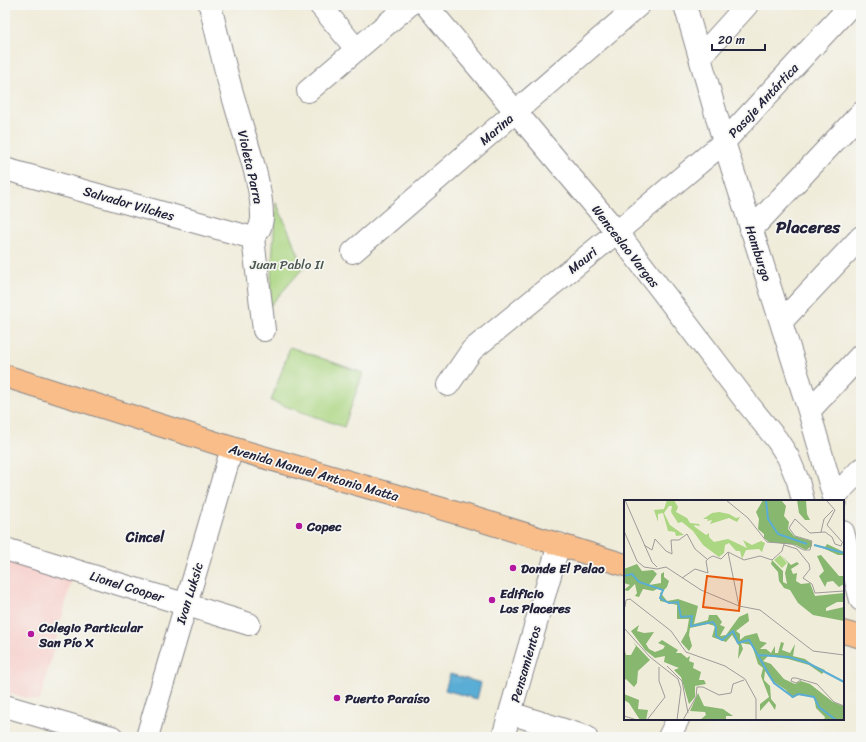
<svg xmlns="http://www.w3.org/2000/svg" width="866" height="742" font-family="Sriracha,sans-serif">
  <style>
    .built { fill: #f7d0cc }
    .green { fill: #abd682; stroke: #667c5e }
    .water { fill: #5aadd5; stroke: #3e6888 }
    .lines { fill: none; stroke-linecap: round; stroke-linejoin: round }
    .minor-casing { stroke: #89878a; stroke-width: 24 }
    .major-casing { stroke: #89878a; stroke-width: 24 }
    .minor { stroke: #fff; stroke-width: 22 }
    .major { stroke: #f8bd89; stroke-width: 22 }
    .poi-dot { fill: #b5179e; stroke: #f6f6f2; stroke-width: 1.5 }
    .labels { text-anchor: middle; stroke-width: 3.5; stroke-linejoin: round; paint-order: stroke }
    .street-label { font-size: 13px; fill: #22223b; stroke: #f6f6f2 }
    .park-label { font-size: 13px; fill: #4b5850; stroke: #f6f6f2 }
    .poi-label { font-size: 13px; font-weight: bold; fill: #22223b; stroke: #f6f6f2; text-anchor: start }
    .neighbourhood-label { font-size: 14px; font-weight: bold; fill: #22223b; stroke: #f6f6f2 }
    .district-label { font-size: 17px; font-weight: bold; fill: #22223b; stroke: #f6f6f2 }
    .inset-river { fill: none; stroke: #5aadd5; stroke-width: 2 }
    .inset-road { fill: none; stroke: #9e9b9a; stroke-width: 1 }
    .view { fill: #e8590c; fill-opacity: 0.15; stroke: #e8590c; stroke-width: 2 }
    .inset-edge { fill: none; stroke: #22223b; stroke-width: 2 }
  </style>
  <rect width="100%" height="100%" fill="#f6f6f2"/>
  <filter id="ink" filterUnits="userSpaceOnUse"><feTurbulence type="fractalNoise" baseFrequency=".025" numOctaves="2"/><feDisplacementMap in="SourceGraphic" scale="8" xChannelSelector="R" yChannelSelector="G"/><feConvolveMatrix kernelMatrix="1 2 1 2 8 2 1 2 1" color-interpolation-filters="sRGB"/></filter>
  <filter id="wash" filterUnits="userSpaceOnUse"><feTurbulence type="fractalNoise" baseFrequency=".012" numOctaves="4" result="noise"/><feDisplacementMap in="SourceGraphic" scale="16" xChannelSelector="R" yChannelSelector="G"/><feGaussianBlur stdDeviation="0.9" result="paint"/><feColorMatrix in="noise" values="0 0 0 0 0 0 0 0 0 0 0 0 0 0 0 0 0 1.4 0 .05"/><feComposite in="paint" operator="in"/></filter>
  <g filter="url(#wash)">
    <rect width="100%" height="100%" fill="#f0ecda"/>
    <path class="built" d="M5,555l68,20 -33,126 -35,-8z"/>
    <path class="green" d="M276,202l28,65 -35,40z
      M290,347l73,26 -19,54 -73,-26z"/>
    <path class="water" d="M450,674l31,9 -4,16 -32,-9z"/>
  </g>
  <g filter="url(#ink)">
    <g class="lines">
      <defs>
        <path id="minor" d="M210,5c8,33 15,66 25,98 9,33 28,82 27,116 -1,9 -4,13 -9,19l11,92
          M320,5l37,45
          M426,5l191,227 131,172 29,36 11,17 10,24 5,20
          M685,5l39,137 85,269 26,90
          M700,57l47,-52
          M308,91l101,-86
          M5,169l248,69
          M751,230l110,-117
          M353,252l286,-247
          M781,322l80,-85
          M448,385l24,-35 145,-118 107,-90 127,-137
          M809,411l52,-56
          M834,497l27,-28
          M843,532l18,68
          M5,549l244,75
          M5,706l107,31
          M510,713l76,24
          M147,737l85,-289
          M503,737l56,-193
          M669,737l9,-18"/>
        <path id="major" d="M5,376l227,72 235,68 158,49
          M843,632l18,5"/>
      </defs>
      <use href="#minor" class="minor-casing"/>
      <use href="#major" class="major-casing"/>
      <use href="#minor" class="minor"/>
      <use href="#major" class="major"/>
    </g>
  </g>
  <g class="poi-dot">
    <circle cx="299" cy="526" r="4"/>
    <circle cx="513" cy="568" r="4"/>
    <circle cx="492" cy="600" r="4"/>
    <circle cx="31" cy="634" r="4"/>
    <circle cx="337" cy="698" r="4"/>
  </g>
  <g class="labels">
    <g class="street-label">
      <text transform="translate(763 100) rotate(-47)" y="5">Pasaje Antártica</text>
      <text transform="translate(496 129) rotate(-41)" y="5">Marina</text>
      <text transform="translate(251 167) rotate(77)" y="5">Violeta Parra</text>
      <text transform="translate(129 203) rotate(16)" y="5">Salvador Vilches</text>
      <text transform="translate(626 246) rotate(52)" y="5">Wenceslao Vargas</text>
      <text transform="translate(759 253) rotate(72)" y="5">Hamburgo</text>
      <text transform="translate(582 260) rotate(-39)" y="5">Mauri</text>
      <text transform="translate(314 472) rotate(16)" y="5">Avenida Manuel Antonio Matta</text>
      <text transform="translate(127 586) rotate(17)" y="5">Lionel Cooper</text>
      <text transform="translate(189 593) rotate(-73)" y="5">Ivan Luksic</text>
      <text transform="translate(525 664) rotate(-74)" y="5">Pensamientos</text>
    </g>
    <g class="park-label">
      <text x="287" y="269">Juan Pablo II</text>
    </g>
    <g class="poi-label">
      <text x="307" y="531">Copec</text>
      <text x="521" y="573">Donde El Pelao</text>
      <text x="500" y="598">Edificio<tspan x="500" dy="15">Los Placeres</tspan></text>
      <text x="39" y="632">Colegio Particular<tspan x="39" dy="15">San Pío X</tspan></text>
      <text x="345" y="703">Puerto Paraíso</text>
    </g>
    <g class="neighbourhood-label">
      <text x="145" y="542">Cincel</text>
    </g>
    <g class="district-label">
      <text x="808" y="233">Placeres</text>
    </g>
  </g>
  <g transform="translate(624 500)">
    <rect width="220" height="220" fill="#f0ecda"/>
    <path d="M43,0h7l4,7 -2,5 11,6 3,5 9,1 1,2 -6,-1 1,2 11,8 3,-2v4l5,5 14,-3 19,9 -4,-8 9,5 9,-4 4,2 -3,9 -3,-3 -13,1 -4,9 -2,-8h-4l-7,-8 -4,2 -1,8 -5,4 -16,-12 -10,-14 -11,-9 -4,1 -7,-11 1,-6h-3l-5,7 6,12 14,10 -8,1 -1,-4 -7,-1 -5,-18 -5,1v8l-4,-12 10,-1zM95,12l10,2 7,4 4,-1 -3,5 -8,-4 -19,6 2,-4 -5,1 1,-2h-5l9,-6zM156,55l7,8 -5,5 -8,-8z" fill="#abd682"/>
    <path d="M139,0h18l5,6 -2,10 5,6 -1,7 6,7 17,5 1,5 -6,4 -10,-5 -27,-3 -5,-4v-4l-6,-5 1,-10 -3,-7zM173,0h9l1,14 3,6h-5l-6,-7zM190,44l11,3 2,-3 17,8v3h-6zM156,54l11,11 6,-3 2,2 -8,5 2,5 4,-1 -1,8 5,3 9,-1 5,13 29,-3v9h-7l-11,6v3l18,-4v14l-31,-6 -15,-12 -8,-13 -6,-2 -5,-7 -1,-9 -7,-8 1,-4 11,11v11l4,2 -2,-11 3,-10zM197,55l18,21h5v8l-5,3 -6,-6 -6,1 -2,5 -6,-11 5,-5 -7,-15zM13,64l5,7 11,-1 4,4 -8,11 12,-2v-9l3,-2v5l5,4 -2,6 -4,4 -4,-3 -6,3 -10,-2 -4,8 -4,-1 2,-3 -2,-9 -7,7 -4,-1 6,-5 -6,-2v-14zM36,92l7,9 11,-2 20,7 -4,18 14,-4 1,-5h8l5,7 -2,3 5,2 -5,9 6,-1 13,-18 9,-4 1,8 -13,10 4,3v6l5,-4 12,-3 3,8 7,2 -7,6h6l5,4 4,-7v7h3l3,-11 3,1 -2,7 8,3 5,-9 -2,12 12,3 8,6 12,5 -3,4 -13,-9 -21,-6 -20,-3 -5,5 8,3 13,15 11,5 6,-3 9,3 23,18 10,4 1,14h-20l1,-3 -9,-9 -2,-11 -15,-2 -7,3 -6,-8 -15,-10 -6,-9 -1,9 6,6 1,13 5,6 -1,5 -6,-9 -9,10v-7l9,-7 -8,-21 2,-8 -5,-4 -6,-19 -11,-2 2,6 -5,10 1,-13 -7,-11 -6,7 -14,-5 3,-11 -7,-2 -18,4 -1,7 3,11 -3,5 -8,-9 6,-11 2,-12h-12v-14l-17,-4zM15,125l-2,6 7,2 10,-1 -8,12 3,5 6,3 8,-3 2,-3 -7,-3 4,-3 16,10 -2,3h5l6,5 3,-2 -1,5 5,2 -1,5 8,4 -2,8h5l2,4 -11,2v11l-6,7 -8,-27 -7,-7 5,-2 -15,-6 1,-6 -10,2 -10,-8 -14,-19zM9,142l17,18 -12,11 -1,12 -3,4 -8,-8 -2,2v-34l2,8h5l5,-9zM74,193l6,13 19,3 10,7h-7v4h-26l6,-5 -1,-3 -15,-1zM0,194l15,6 -1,9 10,1 -2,10h-6l-11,-17 -5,-3z" fill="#88b770"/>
    <path class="inset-river" d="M142,0l2,19 10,15 29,10M190,45l30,8M0,76l8,-2 7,8 24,8 -3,8 9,5 9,-1 3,15 11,-1 -1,10 22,-4 3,5v9l6,4 11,-9 5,12 11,-3 25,43 19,14 5,-3 16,3 5,10 17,13M133,155l32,2 19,6 36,19"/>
    <path class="inset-road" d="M1,0l27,62 5,5M102,0l22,18 19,24 25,2 12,6h6l2,-9 -17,-5 -6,-8 6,-9 15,14 15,-1 7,5 3,7 6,2 1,-3M202,0l9,10 -8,15 17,19M0,31l13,30 7,6 13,2 9,-2 35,23 38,16 21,4 53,41 31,4M197,32l3,-13 9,-9M20,45l8,5 3,-11 11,12 6,3 -1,-14h8l8,-6 8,15 12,10M160,45l13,4 12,15 1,5 -7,9 9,6 3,9 29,-2M104,52l11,54M58,78l13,-9 13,4 -2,-12 3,-3 4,-2 8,3 7,-7 16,8 16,-4 12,4 10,-9 2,-7M1,107l1,-7 4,-1 41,32 15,21 39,14 20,13 11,20v21M0,128l26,29 28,22 3,10 -4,31M43,166l15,15 6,32M177,180l-5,3 -5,-2 1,-3h4l21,6 17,18 10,4M0,216l13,4M23,220l18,-23 -6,-16v-14M59,220l13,-23 1,-10h6l16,8 12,-2 2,-9 11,-4"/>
    <path class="view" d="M83,76l35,4 -3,31 -36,-4z"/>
    <rect width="220" height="220" class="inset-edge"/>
  </g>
  <rect width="866" height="742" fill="none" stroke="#f6f6f2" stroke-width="20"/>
  <path d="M712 44v6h53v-6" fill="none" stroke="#22223b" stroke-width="2"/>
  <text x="718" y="44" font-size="12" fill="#22223b" stroke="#f6f6f2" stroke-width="3" paint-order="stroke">20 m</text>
</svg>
